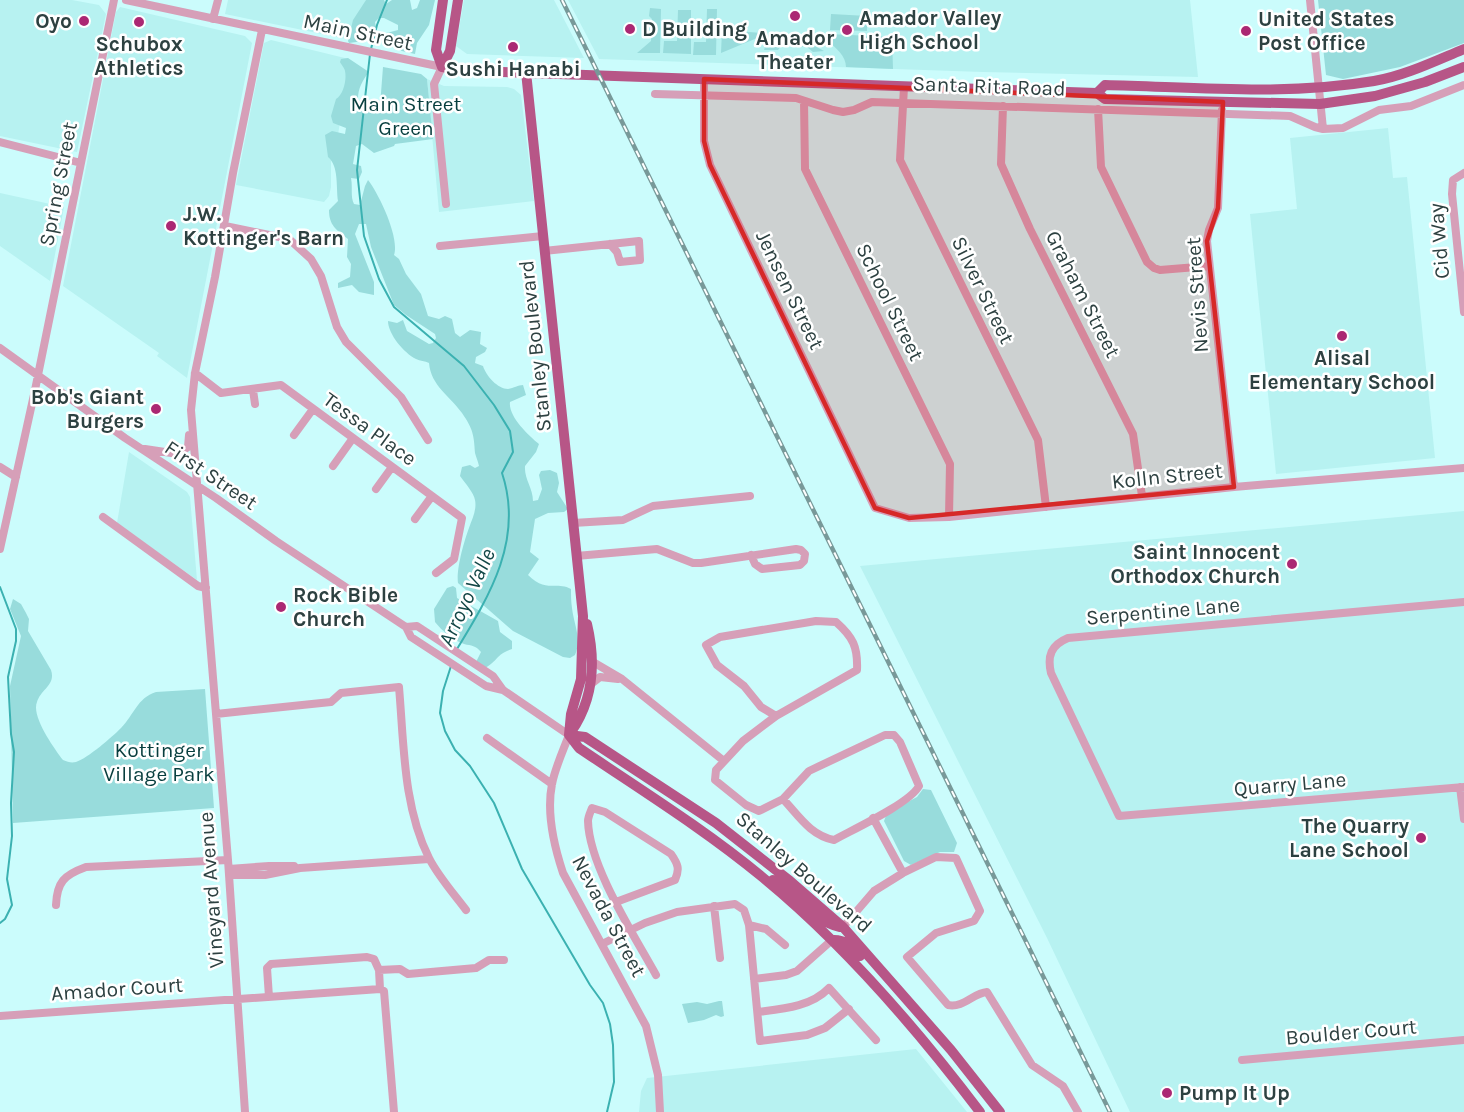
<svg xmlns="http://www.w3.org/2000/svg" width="1464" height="1112" font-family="Karla,sans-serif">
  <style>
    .built { fill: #b7f2f1 }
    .green { fill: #98dcdc }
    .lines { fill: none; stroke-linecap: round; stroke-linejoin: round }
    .stream { stroke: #3bb1b1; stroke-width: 2 }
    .minor { stroke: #d69fb8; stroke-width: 8 }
    .major { stroke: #b75687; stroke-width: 10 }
    .rail-casing { stroke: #789999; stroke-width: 4.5 }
    .rail { stroke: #fff; stroke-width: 2; stroke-dasharray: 7; stroke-linecap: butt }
    .marked { fill: #d62828; fill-opacity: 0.2; stroke: #d62828; stroke-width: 4.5; stroke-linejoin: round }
    .poi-dot { fill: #ab2873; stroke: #fff; stroke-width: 2 }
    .labels { text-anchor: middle; stroke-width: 5; stroke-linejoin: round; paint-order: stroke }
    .poi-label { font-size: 21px; font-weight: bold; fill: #2d4141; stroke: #fff; text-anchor: start }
    .street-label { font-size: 21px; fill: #2d4141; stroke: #fff }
    .park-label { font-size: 21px; fill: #073e3e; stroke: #fff }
    .water-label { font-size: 22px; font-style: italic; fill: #134747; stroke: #fff }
  </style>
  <rect width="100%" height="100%" fill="#cbfcfc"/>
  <path class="built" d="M0,0h72l27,5 7,9 -29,138 -77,-16z
    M228,0h138l-10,41 -131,-27z
    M464,0h90l30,58 -117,-4 -11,-8z
    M568,0h622l8,77 -215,-5 -384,-13z
    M120,7l125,29 7,7 -65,335 -30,-22 2,-3 -96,-67 53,-274z
    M271,40l78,19 -12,83 -6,7v38l-2,9 -5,6 -88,-17 28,-142z
    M427,79l17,7 63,1 7,2 7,6 13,106 -95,11z
    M1388,128l5,50 14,-1 28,281 -159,16 -26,-260 47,-5 -7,-71z
    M0,193l64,14 -14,74 -50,-35z
    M129,452l58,40 3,5 7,83 -80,-57z
    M1464,511v601h-334l-83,-174 -187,-372z
    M916,1049l51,63h-328l2,-21 6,-13z"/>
  <path class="green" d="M366,0h18l2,4 6,-4h18l2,10 5,-2 3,-8h15l-6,25 -12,18 -2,11 -13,-3 -17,-10 -2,-7 15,-4v-5l-14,-7h-5l-4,4 2,12 -6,6 -22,3 -1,-2 5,-21z
    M1318,0h146v43l-64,24 -57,12 -17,-4z
    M650,8l11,1 -1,44h-23l14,-12 1,-22 -3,-3z
    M707,9h10l-1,46h-23l1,-13h12z
    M678,10h13v44l-28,-1 1,-12h13z
    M831,14l36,2v15l-37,-1z
    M722,30l40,3v3l-41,17z
    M829,34l63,3 1,32 -47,-2c0,-11 -10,-19 -18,-26l1,-3 -3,-1z
    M783,41l26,2 15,8 -11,1 -6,-5 -25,-2 -4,5h-14l1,-3z
    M348,58l21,14c-9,11 -14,24 -9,37l8,-2 5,3 7,-4 3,-39 38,7 6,5 6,60 -38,5 -1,2 -20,7 -12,-9 -6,2 -3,18 8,2 1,6 -3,7 -8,-1c2,9 -1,18 3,26l6,1 5,-19 3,-6c11,14 32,58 26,75l5,4 7,15 15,20 7,22 11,3 6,-3 7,3 3,14 5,4 10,-7 11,2 -1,12 7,4 -2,4 -9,5 -1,6 8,3c3,10 15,23 25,23 6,-1 10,-4 15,-4l3,10 -16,7c-2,14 18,33 29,42l-3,8 -11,14c-1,13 8,22 8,35l5,-1 4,-11 -3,-14 2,-4 9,-1 7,3 2,10 -2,9 11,17 -4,3 -16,1 -13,6 -5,33 9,7 -11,16c18,18 28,6 43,14 0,6 0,13 1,19 2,17 10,31 3,47l-5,3 -7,-1 -50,-26 -55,-48c-2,-13 6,-42 11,-55 3,-9 8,-18 6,-28 -1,-7 -10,-17 -15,-24l2,-9 8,-2 5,3 4,-2c-1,-5 -3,-9 -4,-13 -1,-18 -2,-24 -13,-40 -12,-17 -31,-27 -33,-50 -4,-2 -9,-2 -13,-4 -12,-6 -28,-25 -28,-38l9,2 6,-3 4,11 22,13 4,-1 3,-5 -1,-4 -29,-19 -12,-10 -23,-58 -5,-23h-7l-4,10 19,48v13l-15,-3 -7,-7 -14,3v-5l12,-6 1,-13 -4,-7 1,-18c-12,-9 -19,-14 -19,-29l9,-9c-2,-14 1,-35 -10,-44l-3,-22 7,-4 13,3 1,-6 -13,-5 -2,-7 5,-17c7,-4 11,-19 9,-28 0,-2 -4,-7 -5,-9l1,-3z
    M453,586l3,2 1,10 41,23 2,11 12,9v8c-16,5 -14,12 -27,19l-10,-4 6,-12c-6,-7 -9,-6 -17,-8 -11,-4 -22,-13 -29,-22l-1,-13 13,-21z
    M13,599l8,5 5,9 3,6 -1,12 23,39c5,15 -10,19 -14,32 -6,14 17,46 26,58 5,2 8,3 13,2 12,-4 36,-25 45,-34 13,-13 16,-30 35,-36l49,-3 9,119 -201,15 -3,-137 11,-50 -11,-27z
    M923,789l8,1 26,53 -3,9h-14l-29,13 -7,-4 -20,-40 3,-8 30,-16z
    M719,1001h3l2,15 -3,1 -5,-2 -12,5 -16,3 -6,-19 15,-2 10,2z"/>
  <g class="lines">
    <path class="stream" d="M371,49l6,-24 10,-25
      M370,54l-13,116 7,66 15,43 15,28 70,59 30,39 16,26 3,21 -11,21c22,66 -12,122 -45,176
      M0,587l16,42v12l-8,36 3,57 3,18 -3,51 1,33 -5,43 5,26 -7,14 -5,4
      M451,666l-8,25 -3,22 5,18 10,19 15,16 24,37 28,66 68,116 13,18 7,21 3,21 1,37 -7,30"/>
    <path class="minor" d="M126,0l316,67 -8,17 12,120
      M1310,0l13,129
      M213,19l5,-19
      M704,79v62l6,24 165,343 34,10 40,-1 285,-30 230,-19
      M904,87l-4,73 138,280 8,67
      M655,94l141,4 37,12 10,2 11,-2 18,-8 418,14 25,11 8,2 20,-1 36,-18 32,-4 53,-21
      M804,101l1,68 145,295 -1,53
      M1003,106l-2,58 29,65 103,205 9,62
      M1098,109l3,58 46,95 7,6 6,2 49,-4
      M1222,110l-4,98 -9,22 -2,11 27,246
      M0,142l81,21
      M1464,173l-11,7 -1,14 12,118
      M225,226l64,13 22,20 10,17 16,51 9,15 55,55 27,43
      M440,246l103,-10
      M544,251l95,-10 1,19 -20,2 -3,-10 -7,-8
      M0,348l125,90 91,60 60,43 130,86 5,10 75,49 17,4
      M195,373l26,20 60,-8 181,133 -8,41 -18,14
      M253,390l2,14
      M294,435l19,-26
      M145,449l33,5 10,-7 1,-12
      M333,466l20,-28
      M0,467l16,10
      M376,489l16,-22
      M103,517l95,69 8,2
      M415,519l17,-23
      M573,523l50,-3 30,-14 97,-10
      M0,549l35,-159 79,-390
      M576,556l81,-7 36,14h8l95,-14 5,1 4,4 -1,7 -4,4 -38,4 -7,-5 -4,-9
      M1464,602l-396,36c-17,7 -21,18 -17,35l68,143 345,-29
      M816,621l20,1c17,15 22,25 21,48l-81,46 -15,-9 -17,-21 -27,-21 -11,-20 14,-8z
      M406,627l11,-1 76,50 10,14 66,45c-6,16 -14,33 -17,49 -6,30 2,62 11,89l83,153 12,49 2,37
      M593,662l29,17 102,82
      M591,684l9,-7 18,2
      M216,714l115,-12 10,-9 58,-6c5,57 4,119 30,171 9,18 25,36 37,52
      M776,716l-33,25 -27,29 -1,10 31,25 13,6 24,-12 26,-28 76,-36h9l6,7 19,44c-9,17 -65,43 -85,54 -24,-5 -35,-24 -51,-41
      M487,738l65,46
      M1460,787l4,32
      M873,818l30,55
      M229,869l40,-3h25
      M229,875h36l35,-7 129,-9
      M616,902l59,-22c5,-11 3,-16 -4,-26l-66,-42 -13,-4c-2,5 -4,9 -4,13 1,45 46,114 68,154
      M56,905c1,-23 8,-30 30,-38l142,-7
      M714,906l6,52
      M749,925l17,4 19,16
      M843,927l31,-36 29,-18 33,-16 20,1 24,53 -6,10 -38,12 -29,24 41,48c16,3 25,-12 39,-13l45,73 31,21 15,26
      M602,944l43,-21 32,-11 58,-8 9,6 5,15 11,116 47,-6 18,-7 24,-19
      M379,970l21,-1 8,5 68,-6 13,-8h15
      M754,979l32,-4 11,-4 35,-31
      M269,997l-2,-29 4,-4 96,-7 7,2 5,11 1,19
      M758,1012c24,-3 53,-5 71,-24l47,52
      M0,1016l380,-27 4,2 10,121
      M1242,1060l222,-20
      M245,1112l-17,-252 -37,-450 4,-37 20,-96 18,-104 29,-143"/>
    <path class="major" d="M442,67l30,4 625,22 8,6 215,5 55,-8 50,-14 39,-15
      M442,67l8,-16 8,-51
      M442,67l-6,-17 7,-50
      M526,72l57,544 -2,63 -10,35 -2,21 10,13c62,42 125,81 182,128 81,66 156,153 219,236
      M1097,93l8,-8c89,2 180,11 269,-4 30,-5 61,-20 90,-32
      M571,732c23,-33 25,-70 16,-108
      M569,735l16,2 131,86 74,58 53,46 108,123 49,62
      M773,880c25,11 40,42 67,47
      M832,940c13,-1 19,6 28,16"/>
    <defs>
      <path id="rail" d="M562,0l548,1112"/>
    </defs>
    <use href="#rail" class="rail-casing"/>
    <use href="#rail" class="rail"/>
  </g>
  <path class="marked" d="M704,79l519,23 -5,106 -11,33 27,246 -325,31 -34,-10 -165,-343 -6,-24z"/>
  <g class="poi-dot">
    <circle cx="795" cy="16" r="6"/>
    <circle cx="84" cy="21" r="6"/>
    <circle cx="139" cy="22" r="6"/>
    <circle cx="630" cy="29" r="6"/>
    <circle cx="847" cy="30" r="6"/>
    <circle cx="1246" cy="31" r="6"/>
    <circle cx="513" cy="47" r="6"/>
    <circle cx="171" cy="226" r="6"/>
    <circle cx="1342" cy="336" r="6"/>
    <circle cx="156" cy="409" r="6"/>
    <circle cx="1292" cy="564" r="6"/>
    <circle cx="281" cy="607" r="6"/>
    <circle cx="1421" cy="838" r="6"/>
    <circle cx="1167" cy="1093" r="6"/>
  </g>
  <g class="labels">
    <g class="poi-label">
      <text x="859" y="25">Amador Valley<tspan x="859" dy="24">High School</tspan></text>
      <text x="1258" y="26">United States<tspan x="1258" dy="24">Post Office</tspan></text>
      <text x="72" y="28" text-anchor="end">Oyo</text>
      <text x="642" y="36">D Building</text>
      <text x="795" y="45" text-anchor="middle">Amador<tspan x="795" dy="24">Theater</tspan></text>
      <text x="139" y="51" text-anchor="middle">Schubox<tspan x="139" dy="24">Athletics</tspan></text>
      <text x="513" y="76" text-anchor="middle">Sushi Hanabi</text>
      <text x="183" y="221">J.W.<tspan x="183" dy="24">Kottinger's Barn</tspan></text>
      <text x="1342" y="365" text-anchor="middle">Alisal<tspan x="1342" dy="24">Elementary School</tspan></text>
      <text x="144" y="404" text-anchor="end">Bob's Giant<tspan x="144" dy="24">Burgers</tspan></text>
      <text x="1280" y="559" text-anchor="end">Saint Innocent<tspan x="1280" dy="24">Orthodox Church</tspan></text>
      <text x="293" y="602">Rock Bible<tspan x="293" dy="24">Church</tspan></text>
      <text x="1409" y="833" text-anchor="end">The Quarry<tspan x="1409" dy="24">Lane School</tspan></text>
      <text x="1179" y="1100">Pump It Up</text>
    </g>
    <g class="street-label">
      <text transform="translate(358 32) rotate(12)" y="7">Main Street</text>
      <text transform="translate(989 86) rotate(2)" y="7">Santa Rita Road</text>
      <text transform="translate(58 184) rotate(-79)" y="7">Spring Street</text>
      <text transform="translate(1439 241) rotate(-95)" y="7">Cid Way</text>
      <text transform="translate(790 290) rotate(64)" y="7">Jensen Street</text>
      <text transform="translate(983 290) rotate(64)" y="7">Silver Street</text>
      <text transform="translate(1083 294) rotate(63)" y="7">Graham Street</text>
      <text transform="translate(1197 295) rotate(-94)" y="7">Nevis Street</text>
      <text transform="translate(890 302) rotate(64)" y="7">School Street</text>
      <text transform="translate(535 346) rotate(-96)" y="7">Stanley Boulevard</text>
      <text transform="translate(370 429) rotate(36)" y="7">Tessa Place</text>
      <text transform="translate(211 475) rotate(34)" y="7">First Street</text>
      <text transform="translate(1167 476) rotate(-6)" y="7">Kolln Street</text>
      <text transform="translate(1163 611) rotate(-5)" y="7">Serpentine Lane</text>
      <text transform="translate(1290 784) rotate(-5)" y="7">Quarry Lane</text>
      <text transform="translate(804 872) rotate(41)" y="7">Stanley Boulevard</text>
      <text transform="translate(211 890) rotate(-94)" y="7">Vineyard Avenue</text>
      <text transform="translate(609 916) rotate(62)" y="7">Nevada Street</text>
      <text transform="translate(117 989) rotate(-4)" y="7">Amador Court</text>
      <text transform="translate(1351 1032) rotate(-5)" y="7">Boulder Court</text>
    </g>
    <g class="park-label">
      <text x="406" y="111">Main Street<tspan x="406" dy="24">Green</tspan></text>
      <text x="159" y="757">Kottinger<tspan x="159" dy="24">Village Park</tspan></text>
    </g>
    <g class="water-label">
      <text transform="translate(466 597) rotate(-65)" y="8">Arroyo Valle</text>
    </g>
  </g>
</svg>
